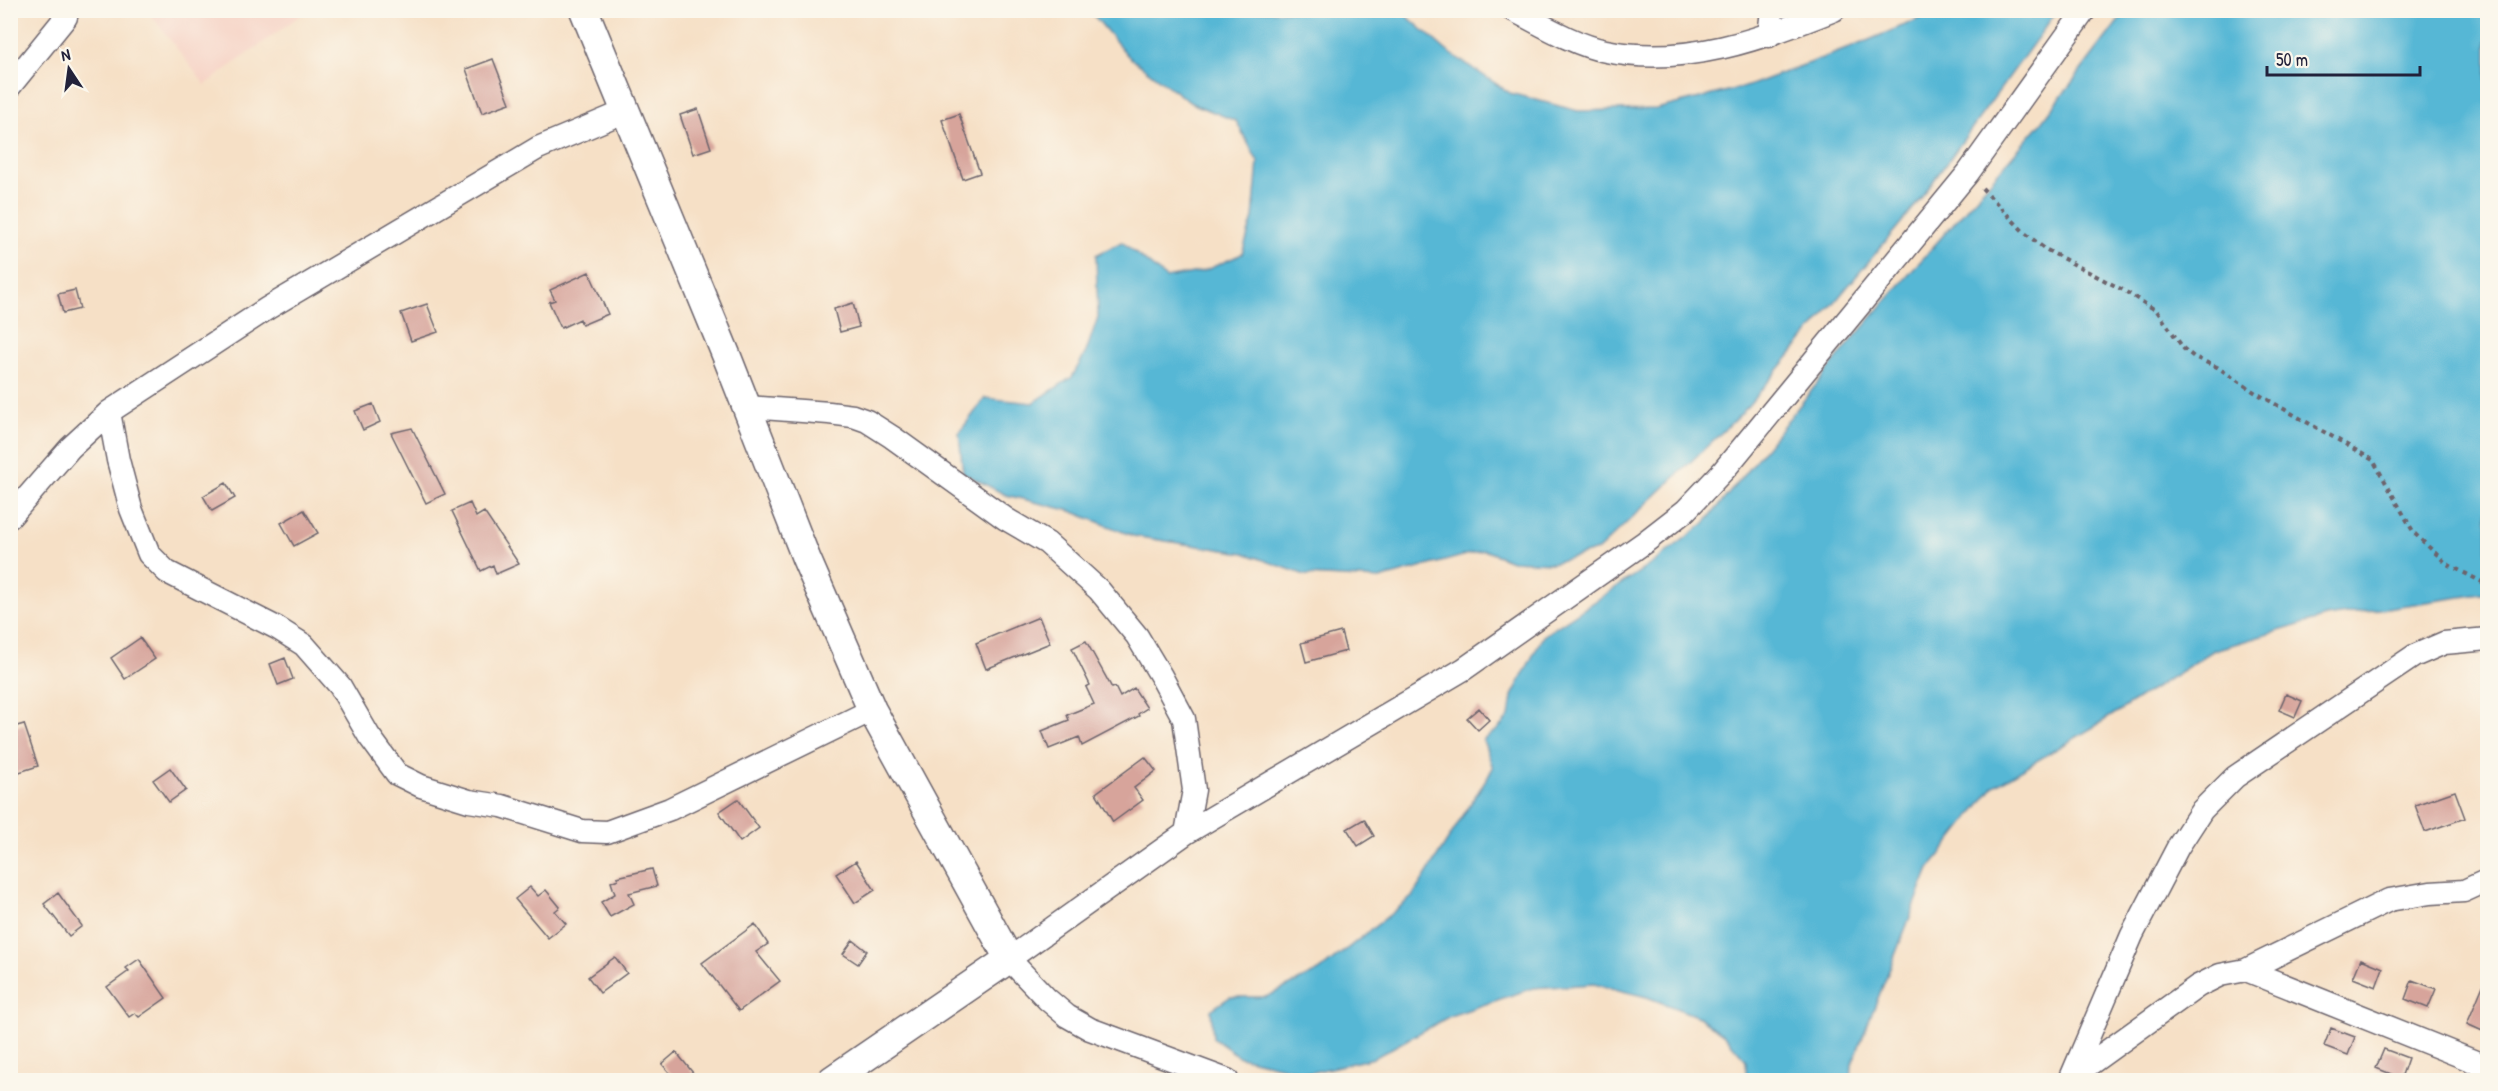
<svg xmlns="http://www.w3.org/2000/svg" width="2498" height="1091" font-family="'Patrick Hand',sans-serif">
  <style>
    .built { fill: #f6d2c4 }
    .water { fill: #57b7d5; stroke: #3c6c88; stroke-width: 1.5 }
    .building { fill: #d7a49b }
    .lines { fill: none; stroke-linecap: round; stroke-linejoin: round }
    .minor-casing { stroke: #6c646c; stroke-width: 25 }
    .major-casing { stroke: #6c646c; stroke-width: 31 }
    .path { stroke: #6c646c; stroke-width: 4; stroke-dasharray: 4.5 4.5; stroke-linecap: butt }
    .minor { stroke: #fff; stroke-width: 22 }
    .major { stroke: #fff; stroke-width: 28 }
  </style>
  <rect width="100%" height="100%" fill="#fbf7ec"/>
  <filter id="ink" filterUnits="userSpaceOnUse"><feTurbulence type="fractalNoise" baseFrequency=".0167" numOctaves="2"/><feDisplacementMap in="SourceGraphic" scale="12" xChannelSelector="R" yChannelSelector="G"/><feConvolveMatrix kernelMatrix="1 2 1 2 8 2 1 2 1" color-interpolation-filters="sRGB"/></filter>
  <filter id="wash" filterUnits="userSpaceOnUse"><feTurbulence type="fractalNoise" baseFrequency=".008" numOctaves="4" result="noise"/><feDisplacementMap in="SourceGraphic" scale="24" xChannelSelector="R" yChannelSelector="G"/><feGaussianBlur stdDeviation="1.35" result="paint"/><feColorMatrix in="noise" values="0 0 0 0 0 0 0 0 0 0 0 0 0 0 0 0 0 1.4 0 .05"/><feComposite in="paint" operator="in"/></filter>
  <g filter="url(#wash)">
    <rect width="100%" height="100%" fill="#f6e0c6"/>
    <path class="built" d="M148,11h158l-101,74z"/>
    <path class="water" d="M1090,11h311l46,40 63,42 68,18 78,-2 92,-23 109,-41 81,-34h119l-141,194 -174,208 -144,137 -46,13 -40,-2 -28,-11 -104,29 -75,-4 -61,-22 -111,-17 -62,-25 -65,-16 -43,-22 -4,-40 26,-35 48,5 39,-26 14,-25 12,-35 -2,-62 26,-13 44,36 38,-7 38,-17 11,-36 5,-56 -22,-41 -45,-18 -63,-47z
      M2126,11h361v582l-161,24 -112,33 -117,75 -103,61 -65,83 -77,195 -1,16h-105v-20l-22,-25 -25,-18 -52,-20 -53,-13 -61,4 -83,28 -76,42 -65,15 -69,-16 -27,-19 -2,-28 19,-13h36l53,-26 93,-74 81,-129 -10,-28 14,-10 12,-13 3,-21 31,-60 111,-74 51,-39 152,-189 185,-212z"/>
    <g id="blocks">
      <path class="building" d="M493,59l17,44 -28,10 -16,-44z
        M698,109l13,39 -18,6 -13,-39z
        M959,114l21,59 -17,6 -21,-59z
        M589,272l19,42 -26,11 -2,-6 -19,9 -12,-26 6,-2 -5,-10z
        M75,290l5,19 -17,4 -5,-19z
        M853,303l6,24 -19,5 -6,-23z
        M427,304l11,28 -27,9 -10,-28z
        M373,404l7,18 -17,8 -8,-19z
        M412,428l33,66 -19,9 -35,-70z
        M226,483l9,15 -23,13 -9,-15z
        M470,503l6,14 8,-5 35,52 -23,10 -3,-9 -12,6 -29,-60z
        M304,510l14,23 -24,13 -13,-23z
        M1039,617l11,26 -64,26 -10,-26z
        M1341,632l5,19 -40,11 -5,-19z
        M140,638l15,21 -30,20 -14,-21z
        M1086,641l26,47 3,-1 5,10 14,-9 13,20 -9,6 1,2 -57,30 -3,-9 -30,12 -7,-18 27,-11 -2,-5 27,-11 -8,-17 4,-2 -18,-37z
        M285,658l8,21 -15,6 -8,-21z
        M2286,694l16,7 -7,16 -16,-7z
        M1479,708l10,12 -11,10 -11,-12z
        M24,724l14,42 -28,9v-47z
        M1145,757l11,14 -22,17 9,12 -30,22 -17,-29z
        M170,768l16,22 -17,12 -16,-22z
        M2455,791l10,27 -40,14 -10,-27z
        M738,799l21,29 -19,14 -21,-30z
        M1364,819l10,17 -16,10 -11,-17z
        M856,861l19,29 -20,13 -19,-29z
        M652,869l5,17 -28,7 5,11 -24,13 -9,-15 14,-8 -4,-12 7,-3 -1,-2z
        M530,887l8,9 8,-6 14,17 -5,4 11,13 -18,14 -33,-39z
        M58,893l24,33 -13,10 -25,-32z
        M755,924l13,20 -12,8 24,29 -41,30 -37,-48z
        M853,940l14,11 -9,13 -15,-10z
        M615,957l12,16 -27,20 -12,-16z
        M139,959l27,39 -27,19 -4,-4 -6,4 -22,-30 22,-16 -3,-3z
        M2361,959l22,9 -7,19 -23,-9z
        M2487,976v57l-20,-9z
        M2412,980l24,9 -8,19 -23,-9z
        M2331,1028l24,9 -7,18 -24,-9z
        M2384,1049l24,9 -7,20 -25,-10z
        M676,1052l18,22 -8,6h-10l-14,-16z"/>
    </g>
  </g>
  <g filter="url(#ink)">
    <use href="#blocks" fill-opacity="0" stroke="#6c646c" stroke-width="1.5"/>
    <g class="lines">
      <defs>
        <path id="minor" d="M1513,10c27,14 64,36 93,41 79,16 156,-12 228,-41
          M1769,36l3,-26
          M10,86l56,-69 1,-7
          M747,407l82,6 24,3 14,5 25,16 114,82 41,24 52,47 38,46 24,40 23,43 10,71 -8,43
          M109,412l9,48 13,49 18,45 18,18 110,56 27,17 36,41 29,50 28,38 24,12 48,15 33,5 80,25 25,1 63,-23 202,-99
          M10,517l60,-69 39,-36 159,-104 270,-160 88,-37
          M2246,970l242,97
          M2073,1076l125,-90 22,-11 26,-5 143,-70 41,-7 34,-2 24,-11
          M1227,1080l-137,-51 -23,-13 -20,-17 -38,-40 177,-126 278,-164 181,-127 40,-31 39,-41 244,-297 117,-163
          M2070,1080l62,-145 46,-88 24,-37 33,-33 179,-121 30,-13 44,-4"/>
        <path id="major" d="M584,10l143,347 79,201 66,152 137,249 -177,121"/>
      </defs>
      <use href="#minor" class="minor-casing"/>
      <use href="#major" class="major-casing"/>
      <path class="path" d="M1982,188l43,45 20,16 78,41 34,21 27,38 10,8 23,10 39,26 117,67 41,73 33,31 41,21"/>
      <use href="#minor" class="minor"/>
      <use href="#major" class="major"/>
    </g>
  </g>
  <rect width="2498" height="1091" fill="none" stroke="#fbf7ec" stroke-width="36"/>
  <g transform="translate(69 69) rotate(347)" stroke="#fbf7ec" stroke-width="4.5" paint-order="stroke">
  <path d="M0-4.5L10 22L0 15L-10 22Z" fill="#22223b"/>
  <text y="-9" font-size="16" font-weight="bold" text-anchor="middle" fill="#22223b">N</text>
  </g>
  <path d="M2267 66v9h153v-9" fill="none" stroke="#22223b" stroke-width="3"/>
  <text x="2276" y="66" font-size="18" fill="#22223b" stroke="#fbf7ec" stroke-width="4.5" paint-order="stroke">50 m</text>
</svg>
